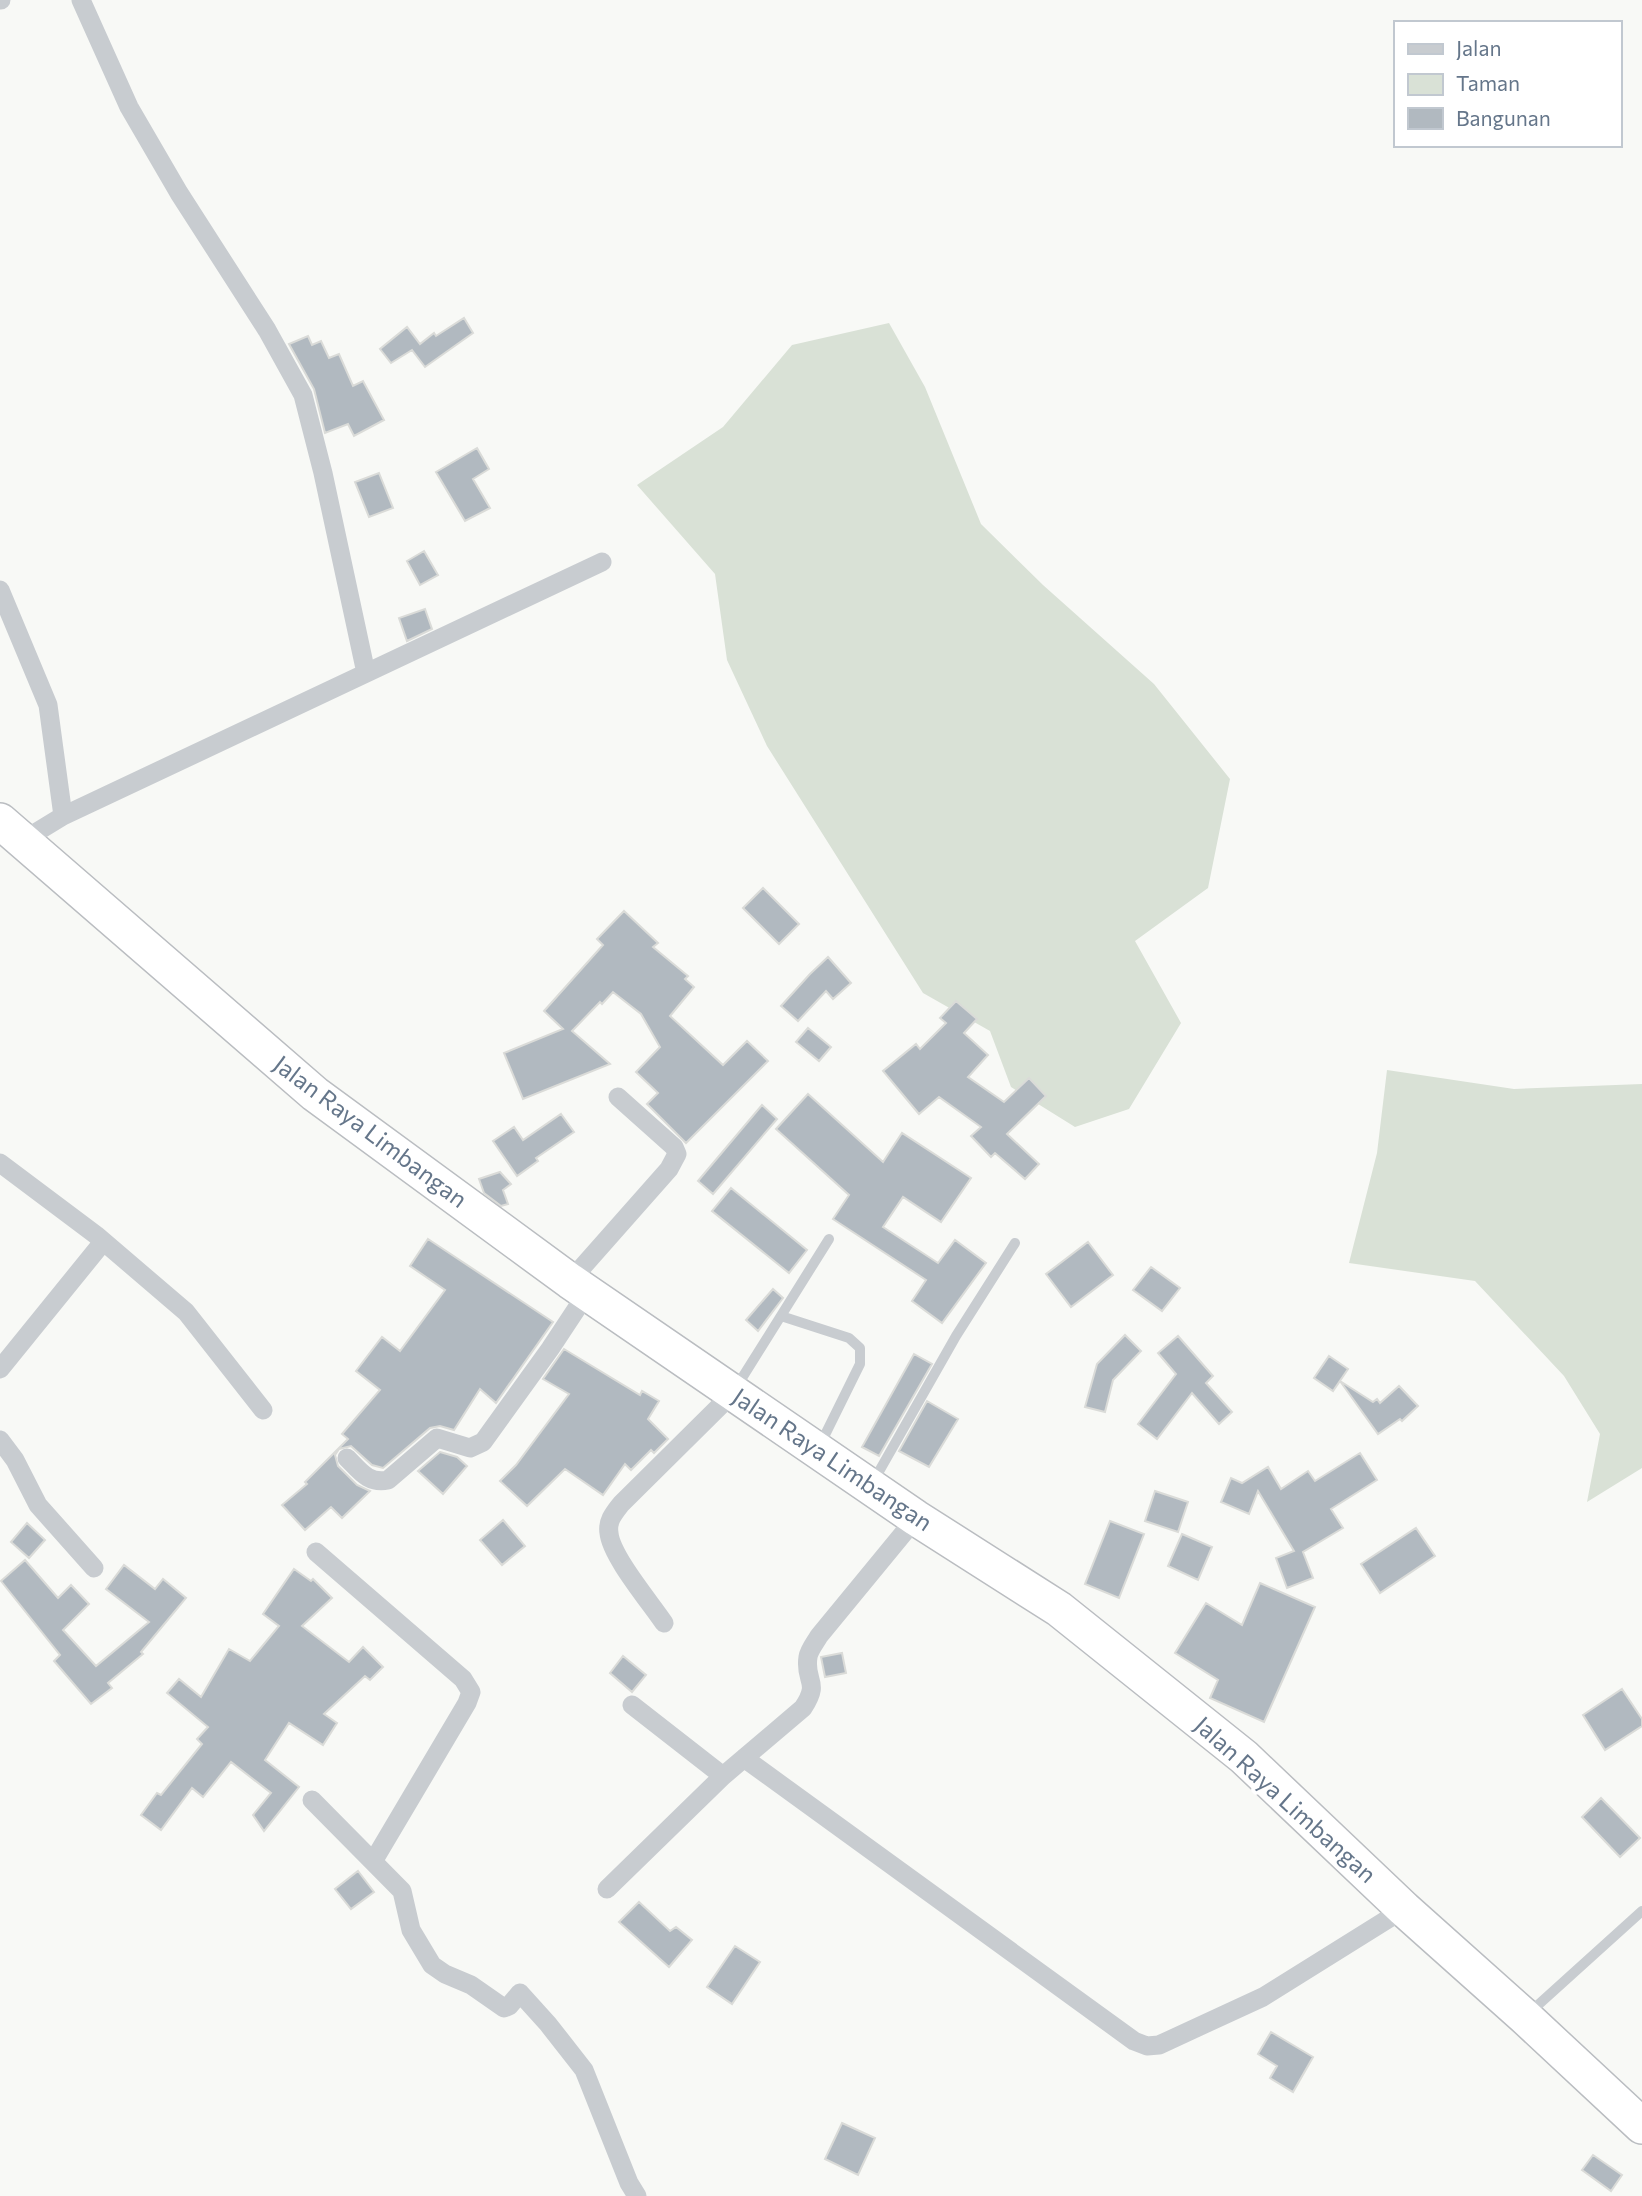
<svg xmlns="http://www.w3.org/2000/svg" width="1642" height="2196" font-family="Commissioner,sans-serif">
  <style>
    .green { fill: #d9e1d6 }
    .building { fill: #b1b9c0; stroke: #dadbd8; stroke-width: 2 }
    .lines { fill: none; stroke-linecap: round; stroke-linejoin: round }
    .highway-casing { stroke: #babdc1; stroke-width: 38 }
    .lane { stroke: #c8ccd0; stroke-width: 10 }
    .street { stroke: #c8ccd0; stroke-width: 19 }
    .highway { stroke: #fff; stroke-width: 35 }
    .labels { text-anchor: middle; stroke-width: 7; stroke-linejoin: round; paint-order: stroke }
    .street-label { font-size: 24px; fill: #65768a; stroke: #fff }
  </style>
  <rect width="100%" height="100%" fill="#f8f9f6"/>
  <path class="green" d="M889,323l36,64 56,137 62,61 111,99 76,95 -22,109 -73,53 46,82 -52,86 -54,18 -64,-40 -21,-56 -67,-38 -156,-247 -40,-86 -12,-86 -78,-89 86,-58 69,-82z
    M1387,1070l127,19 128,-5v384l-55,34 13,-68 -36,-58 -89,-95 -126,-18 28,-110z"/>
  <path class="building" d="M464,318l9,15 -48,34 -13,-17 -21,13 -11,-14 27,-22 13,17 14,-11 2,3z
    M308,336l4,9 9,-4 8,17 10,-4 14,32 10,-5 21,39 -30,16 -6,-12 -23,9 -11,-44 -25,-45z
    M477,448l12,21 -16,10 17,29 -25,13 -29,-49z
    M379,473l14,35 -24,9 -14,-35z
    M424,551l14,24 -18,10 -13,-24z
    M425,609l7,20 -25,12 -8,-23z
    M763,888l36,36 -20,20 -36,-36z
    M624,911l34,32 -5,4 35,29 -3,3 9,8 -24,29 53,49 24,-24 21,20 -82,82 -39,-39 11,-11 -22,-21 24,-25 -19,-33 -28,-22 -11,12 -2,-2 -28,29 38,33 -87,35 -19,-46 59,-24 -19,-18 59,-66 -6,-6z
    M828,957l23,26 -18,16 -7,-8 -28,30 -17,-15 29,-32z
    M956,1001l21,18 -13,14 24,22 -20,22 36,25 25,-24 17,18 -39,38 32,30 -14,15 -30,-26 -4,4 -20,-21 10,-9 -42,-30 -20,17 -36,-43 33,-27 4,5 26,-26 -6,-5z
    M808,1028l23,19 -12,14 -23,-19z
    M808,1094l75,68 19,-29 69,45 -30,44 -38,-25 -20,30 55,36 17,-23 31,23 -44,60 -30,-22 14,-21 -93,-61 16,-24 -73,-66z
    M762,1105l15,14 -64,75 -15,-13z
    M561,1114l13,18 -38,26 2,3 -21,15 -24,-35 21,-14 9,13z
    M500,1172l11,12 -8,6 5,14 -7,2 -17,-13 -5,-14z
    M731,1188l76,62 -18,23 -77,-62z
    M428,1239l125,83 -57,81 -16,-14 -26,41 -14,-4 -10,2 -47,40 -11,-3 -21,-19 -12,3 -4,6 3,11 19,19 13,6 -28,27 -11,-11 -26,23 -23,-25 25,-21 -2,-2 43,-43 -6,-5 38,-44 -24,-19 26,-34 18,14 45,-61 -35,-24z
    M1088,1242l25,33 -42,32 -25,-33z
    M1151,1267l29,21 -18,23 -29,-21z
    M773,1289l10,9 -25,33 -12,-11z
    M1125,1335l16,16 -28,29 -8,32 -20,-5 12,-43z
    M1178,1336l35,40 -7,7 26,29 -13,12 -27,-31 -35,46 -19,-15 38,-50 -18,-21z
    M564,1349l76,46 2,-4 17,10 -11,18 20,20 -14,14 -3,-3 -20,20 -6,-6 -22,31 -38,-26 -38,37 -27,-25 16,-16 53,-71 -26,-15z
    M914,1354l18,10 -53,92 -17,-9z
    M1329,1356l19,13 -15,22 -19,-13z
    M1340,1381l33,21 4,-3 3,4 19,-17 19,20 -16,15 -2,-2 -22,15z
    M927,1401l31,18 -29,48 -30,-16z
    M440,1452l17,5 10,9 -24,28 -25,-23z
    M1360,1453l17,27 -46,29 12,19 -40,24 10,26 -26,10 -11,-30 18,-7 -36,-60 -9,23 -28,-12 10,-24 11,5 26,-16 13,22 27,-18 7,10z
    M1155,1491l33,11 -10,30 -33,-11z
    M503,1520l22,26 -23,19 -22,-25z
    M1110,1521l34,13 -25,64 -34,-14z
    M27,1523l18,17 -16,18 -18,-16z
    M1416,1528l19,28 -55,37 -19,-29z
    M1182,1534l30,13 -14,33 -30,-14z
    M25,1560l33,38 13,-13 18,19 -26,26 33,36 53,-44 -43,-33 18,-24 31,24 8,-10 23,19 -45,54 2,2 -35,29 4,5 -21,16 -37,-43 6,-6 -59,-74z
    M294,1569l17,12 2,-2 19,19 -30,28 47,36 14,-15 20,20 -13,13 -5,-4 -41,38 13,9 -14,22 -34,-22 -24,37 34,27 -35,44 -11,-16 18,-22 -40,-31 -28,35 -11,-9 -31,42 -20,-15 16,-22 4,2 41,-51 -5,-5 11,-12 -41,-34 12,-14 22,18 28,-48 21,12 29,-35 -16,-12z
    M1260,1583l55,24 -51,115 -54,-24 8,-18 -43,-27 31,-50 36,22z
    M842,1653l4,20 -21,4 -4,-20z
    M623,1656l23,19 -14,17 -22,-19z
    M1622,1689l20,30v7l-37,24 -22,-35z
    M1601,1798l39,40 -20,19 -38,-40z
    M358,1871l16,21 -23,17 -16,-20z
    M639,1902l31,29 6,-4 16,13 -23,27 -50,-45z
    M735,1946l25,16 -28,42 -25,-17z
    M1271,2032l42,25 -20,35 -23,-14 7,-12 -19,-12z
    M842,2123l33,15 -17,37 -33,-16z
    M1593,2155l29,20 -11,16 -29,-21z"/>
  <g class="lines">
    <defs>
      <path id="highway" d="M0,821l315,273 255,187 346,237 143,91 185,148 160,152 121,108 117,109"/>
    </defs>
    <use href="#highway" class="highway-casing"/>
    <path class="lane" d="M781,1316l68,22 11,10v16l-40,81
      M737,1386l92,-147
      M873,1482l83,-146 59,-93
      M1528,2014l114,-103"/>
    <path class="street" d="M0,0h1
      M81,0l48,107 50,86 88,137 36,65 20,78 43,200
      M0,590l48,115 15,111
      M22,841l41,-25 539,-254
      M0,1163l96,72 90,77 77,98
      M570,1281l99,-112 8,-15 -3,-7 -56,-50
      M0,1369l103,-127
      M0,1440l15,20 23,45 56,63
      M347,1458c13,13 21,26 41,22l49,-42 33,10 13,-6 67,-93 37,-56
      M316,1552l147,127 8,13 -4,11 -93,157
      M664,1623c-14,-21 -53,-67 -55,-90 -2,-12 5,-20 12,-29l112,-111
      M632,1705l91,71
      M744,1758l390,283 13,5 12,-1 104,-48 141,-88
      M312,1800l90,91 9,39 21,35 13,9 26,11 33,23 5,-2 11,-13 28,31 36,46 45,113 8,13
      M607,1889l116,-113 80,-68c18,-27 1,-26 5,-51 1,-7 7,-14 11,-21l97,-118"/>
    <use href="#highway" class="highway"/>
  </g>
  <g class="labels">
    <g class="street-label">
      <text transform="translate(370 1132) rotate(37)" y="8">Jalan Raya Limbangan</text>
      <text transform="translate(832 1460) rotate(34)" y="8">Jalan Raya Limbangan</text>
      <text transform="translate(1285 1800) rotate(42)" y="8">Jalan Raya Limbangan</text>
    </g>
  </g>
  <rect x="1394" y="21" width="228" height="126" fill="#ffffff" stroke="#c1c8d0" stroke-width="2"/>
  <rect x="1408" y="44" width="35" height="10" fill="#c8ccd0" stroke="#c1c8d0" stroke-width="2"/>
  <text x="1456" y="56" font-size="21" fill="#65768a">Jalan</text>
  <rect x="1408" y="74" width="35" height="21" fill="#d9e1d6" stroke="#c1c8d0" stroke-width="2"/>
  <text x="1456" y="91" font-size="21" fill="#65768a">Taman</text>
  <rect x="1408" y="108" width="35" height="21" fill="#b1b9c0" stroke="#c1c8d0" stroke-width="2"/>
  <text x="1456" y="126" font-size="21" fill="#65768a">Bangunan</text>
</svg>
